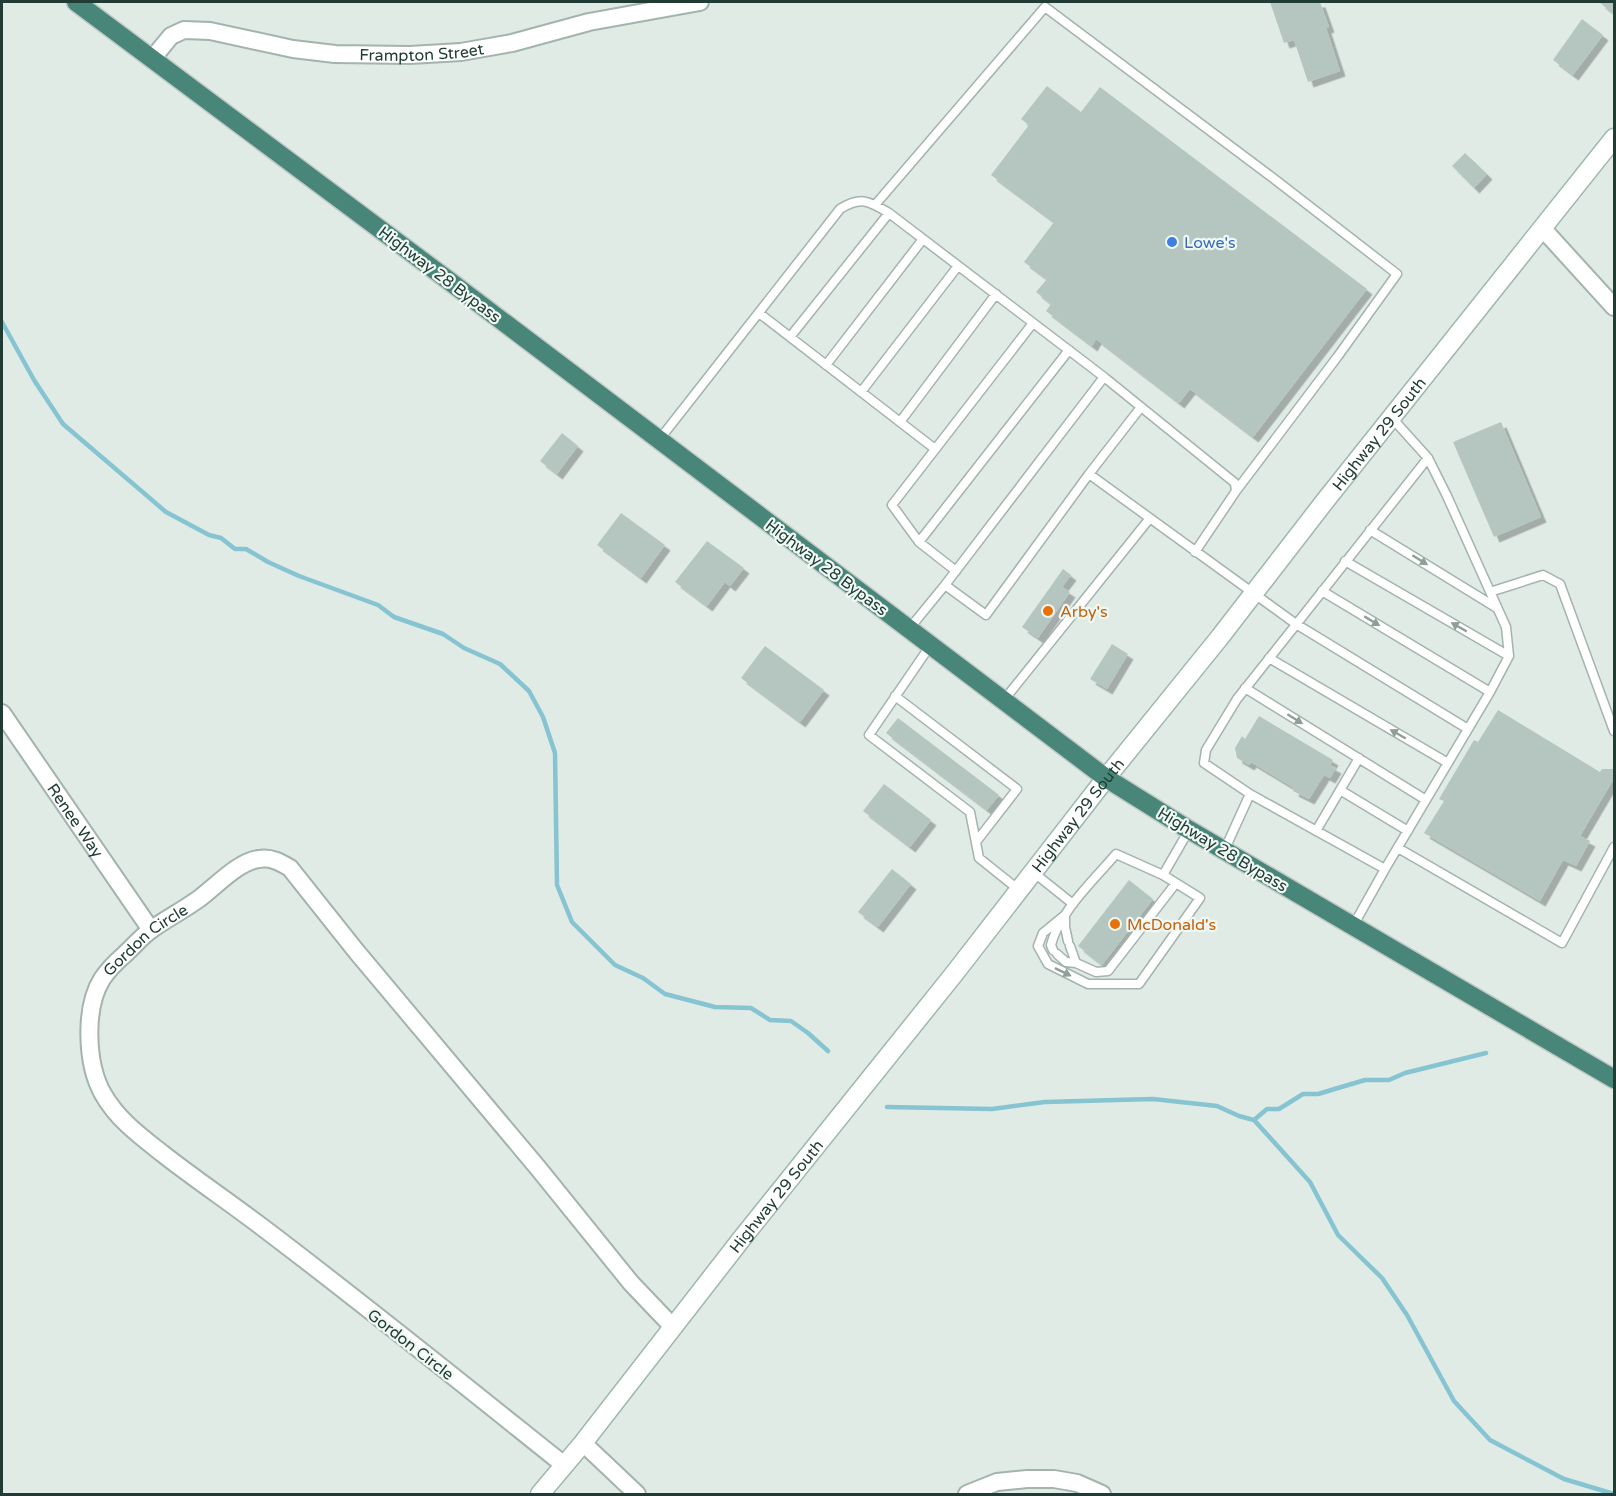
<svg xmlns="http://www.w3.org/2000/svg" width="1616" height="1496" font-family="'Varela Round',sans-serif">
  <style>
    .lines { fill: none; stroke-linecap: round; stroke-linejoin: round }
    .stream { stroke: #86c4d2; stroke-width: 4.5 }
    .building { fill: #b5c6c0; filter: url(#shadow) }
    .service-casing { stroke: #a3b3ad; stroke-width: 11 }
    .minor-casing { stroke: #a3b3ad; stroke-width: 20 }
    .secondary-casing { stroke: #9eb7af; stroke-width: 21 }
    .trunk-casing { stroke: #c1c8c6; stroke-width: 21 }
    .service { stroke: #fff; stroke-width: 8 }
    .minor { stroke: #fff; stroke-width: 16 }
    .secondary { stroke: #fff; stroke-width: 18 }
    .trunk { stroke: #478679; stroke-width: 18 }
    .oneway { fill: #909e9a }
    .shop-dot { fill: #3f7fe0; stroke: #f0f8f4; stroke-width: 2 }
    .food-dot { fill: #e8710a; stroke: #f0f8f4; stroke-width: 2 }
    .labels { text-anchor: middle; stroke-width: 4.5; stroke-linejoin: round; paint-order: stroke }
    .street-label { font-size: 16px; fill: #203c35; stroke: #f0f8f4 }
    .shop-label { font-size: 16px; fill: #366cbe; stroke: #f0f8f4; text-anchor: start }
    .food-label { font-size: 16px; fill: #c56008; stroke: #f0f8f4; text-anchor: start }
  </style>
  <defs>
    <filter id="shadow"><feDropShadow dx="5.5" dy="5.5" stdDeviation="0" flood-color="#0004"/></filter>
  </defs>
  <rect width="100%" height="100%" fill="#e0ebe6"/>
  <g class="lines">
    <path class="stream" d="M2,322l32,58 29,44 103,88 43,23 12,3 14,11h11l22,13 31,14 79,29 16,12 49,17 21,14 36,16 29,27 14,26 12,36 2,132 15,37 43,43 28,13 22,16 50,13 36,1 19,12 21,1 17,12 20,18
      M887,1107l105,2 53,-7 108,-3 64,7 22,10 15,4 56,62 28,53 44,43 25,37 47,86 36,39 74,39 50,15
      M1254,1120l13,-11h12l24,-15h15l47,-14h24l16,-7 81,-20"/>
  </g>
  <path class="building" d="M1270,2h50l9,25 -3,1 14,43 -32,11 -14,-42 -10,3z
    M1601,2h13v12l-14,-11z
    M1582,19l21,16 -30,40 -20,-15z
    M1047,86l34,26 19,-25 267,202 -114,148 -63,-48 -11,14 -83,-64 -4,7 -46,-35 5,-7 -15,-12 11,-13 -23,-17 30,-40 -63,-47 38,-50 -8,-6z
    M1465,153l22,21 -13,14 -22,-22z
    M1501,422l40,95 -47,20 -41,-95z
    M562,433l16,13 -21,28 -17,-13z
    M621,513l44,32 -24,33 -44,-33z
    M707,541l37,27 -14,18 -5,-4 -18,24 -32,-24z
    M1063,569l8,6 -9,12 8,5 -32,46 -16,-11z
    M1112,644l16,10 -21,35 -17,-10z
    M765,646l59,44 -24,32 -59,-44z
    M1498,710l102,62 2,-3h12l-1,11 -33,56 10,5 -14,25 -13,-6 -23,41 -116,-68 20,-32 -5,-2 35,-59 4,2z
    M1259,716l74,44 -3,5 6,3 -6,10 -6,-3 -15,24 -16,-8 1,-3 -43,-26 -2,3 -12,-7 -2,-10 7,-12 3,3z
    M898,718l101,77 -12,15 -101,-77z
    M884,784l47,36 -21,27 -47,-36z
    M892,869l19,15 -33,43 -20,-15z
    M1129,880l24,19 -51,66 -24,-19z"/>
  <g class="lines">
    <defs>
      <path id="service" d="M875,205l170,-198 228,171 124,96 -59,82 -102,135
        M759,313l176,136
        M790,337l99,-124
        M826,365l97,-126
        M1104,377l131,106 1,8 -41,61
        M861,392l97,-126
        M900,422l96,-128
        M659,440l181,-231c21,-13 29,-8 49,4l215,164 -159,208 41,30 103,-141 207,150 172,105
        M1089,474l52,-67
        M1370,530l127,78
        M919,542l150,-192
        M1345,561l164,95
        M956,571l-37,-29 -27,-37 141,-182
        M1322,591l168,101
        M1490,592l53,-17 17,9 54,147
        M909,629l36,-44
        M930,646l-61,89 101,77 9,46 40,32
        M1269,658l179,105
        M1245,688l181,112
        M895,696l122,93 -41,53
        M1004,700l146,-182
        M1340,790l68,41
        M1250,794l135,75
        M1316,831l43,-73
        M1398,848l164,95 52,-96
        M1224,851l26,-57 -46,-31 2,-13 31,-51 191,-241
        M1033,872l40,32
        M1065,915l-22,18 -5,13 10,18 40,20h51l61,-86 -37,-23 26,-45
        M1065,915v12l3,14
        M1353,926l32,-57 105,-177 19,-36 -3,-29 -59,-131 -19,-38 -36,-40
        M1070,946l6,17
        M1053,950l-2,-5c8,-33 43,-65 65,-91l47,21
        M1057,954l9,8 10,1 20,9 12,-1 68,-88"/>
      <g id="minor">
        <path id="s1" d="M152,59l19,-23 13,-6 26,1 83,18 42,5 75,1 51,-3 51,-9 77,-21 111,-20"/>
        <path d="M1543,229l71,78"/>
        <path id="s2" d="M2,713l149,217"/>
        <path d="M583,1443l54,51"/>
        <path id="s3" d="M564,1465c-100,-80 -200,-161 -302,-238 -33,-25 -67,-48 -99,-73 -23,-18 -46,-35 -60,-60 -17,-30 -19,-86 -1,-115 6,-9 14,-17 22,-24 10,-9 18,-19 28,-26 16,-11 33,-20 48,-31 16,-12 39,-37 59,-39 12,-2 21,3 31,9l66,83 182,217 93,115 42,44"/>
        <path d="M967,1494l30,-12 30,-3h27l23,4 25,11"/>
      </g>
      <g id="secondary">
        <path id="s4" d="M540,1494l43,-51 160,-206 211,-263 152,-196 114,-141 105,-136 289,-363"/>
      </g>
      <path id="trunk" d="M76,2l372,278 658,498 80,50 428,251"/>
    </defs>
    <use href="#service" class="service-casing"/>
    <use href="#minor" class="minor-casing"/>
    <use href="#secondary" class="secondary-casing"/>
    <use href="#trunk" class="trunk-casing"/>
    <use href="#service" class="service"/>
    <use href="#minor" class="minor"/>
    <use href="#secondary" class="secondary"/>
    <use href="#trunk" class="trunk"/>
  </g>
  <defs><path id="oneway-solid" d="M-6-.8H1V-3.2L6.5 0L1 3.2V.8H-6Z" transform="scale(1.5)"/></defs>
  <g class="oneway">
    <use href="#oneway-solid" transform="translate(1420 560) rotate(32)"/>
    <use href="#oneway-solid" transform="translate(1372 621) rotate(31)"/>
    <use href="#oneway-solid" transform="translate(1459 627) rotate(-150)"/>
    <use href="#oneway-solid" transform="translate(1295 719) rotate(32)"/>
    <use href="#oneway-solid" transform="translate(1398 734) rotate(-150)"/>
    <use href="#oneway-solid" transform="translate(1063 972) rotate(26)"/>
  </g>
  <circle class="shop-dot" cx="1172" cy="242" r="6"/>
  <g class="food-dot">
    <circle cx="1048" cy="611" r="6"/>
    <circle cx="1115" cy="924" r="6"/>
  </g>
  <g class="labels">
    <g class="street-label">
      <text dy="6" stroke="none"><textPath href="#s1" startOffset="284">Frampton Street</textPath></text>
      <text transform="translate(440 274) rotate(37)" y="6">Highway 28 Bypass</text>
      <text dy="6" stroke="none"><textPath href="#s4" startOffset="1352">Highway 29 South</textPath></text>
      <text transform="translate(827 567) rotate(37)" y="6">Highway 28 Bypass</text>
      <text dy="6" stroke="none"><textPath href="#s4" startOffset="866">Highway 29 South</textPath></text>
      <text dy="6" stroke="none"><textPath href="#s2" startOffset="130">Renee Way</textPath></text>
      <text transform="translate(1223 849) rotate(31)" y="6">Highway 28 Bypass</text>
      <text dy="6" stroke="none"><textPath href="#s3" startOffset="771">Gordon Circle</textPath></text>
      <text dy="6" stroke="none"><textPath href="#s4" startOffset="380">Highway 29 South</textPath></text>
      <text transform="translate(411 1344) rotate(38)" y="6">Gordon Circle</text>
    </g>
    <g class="shop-label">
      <text x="1184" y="248">Lowe's</text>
    </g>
    <g class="food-label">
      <text x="1060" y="617">Arby's</text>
      <text x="1127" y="930">McDonald's</text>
    </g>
  </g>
  <rect width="1616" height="1496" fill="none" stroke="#203c35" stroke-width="6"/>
</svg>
